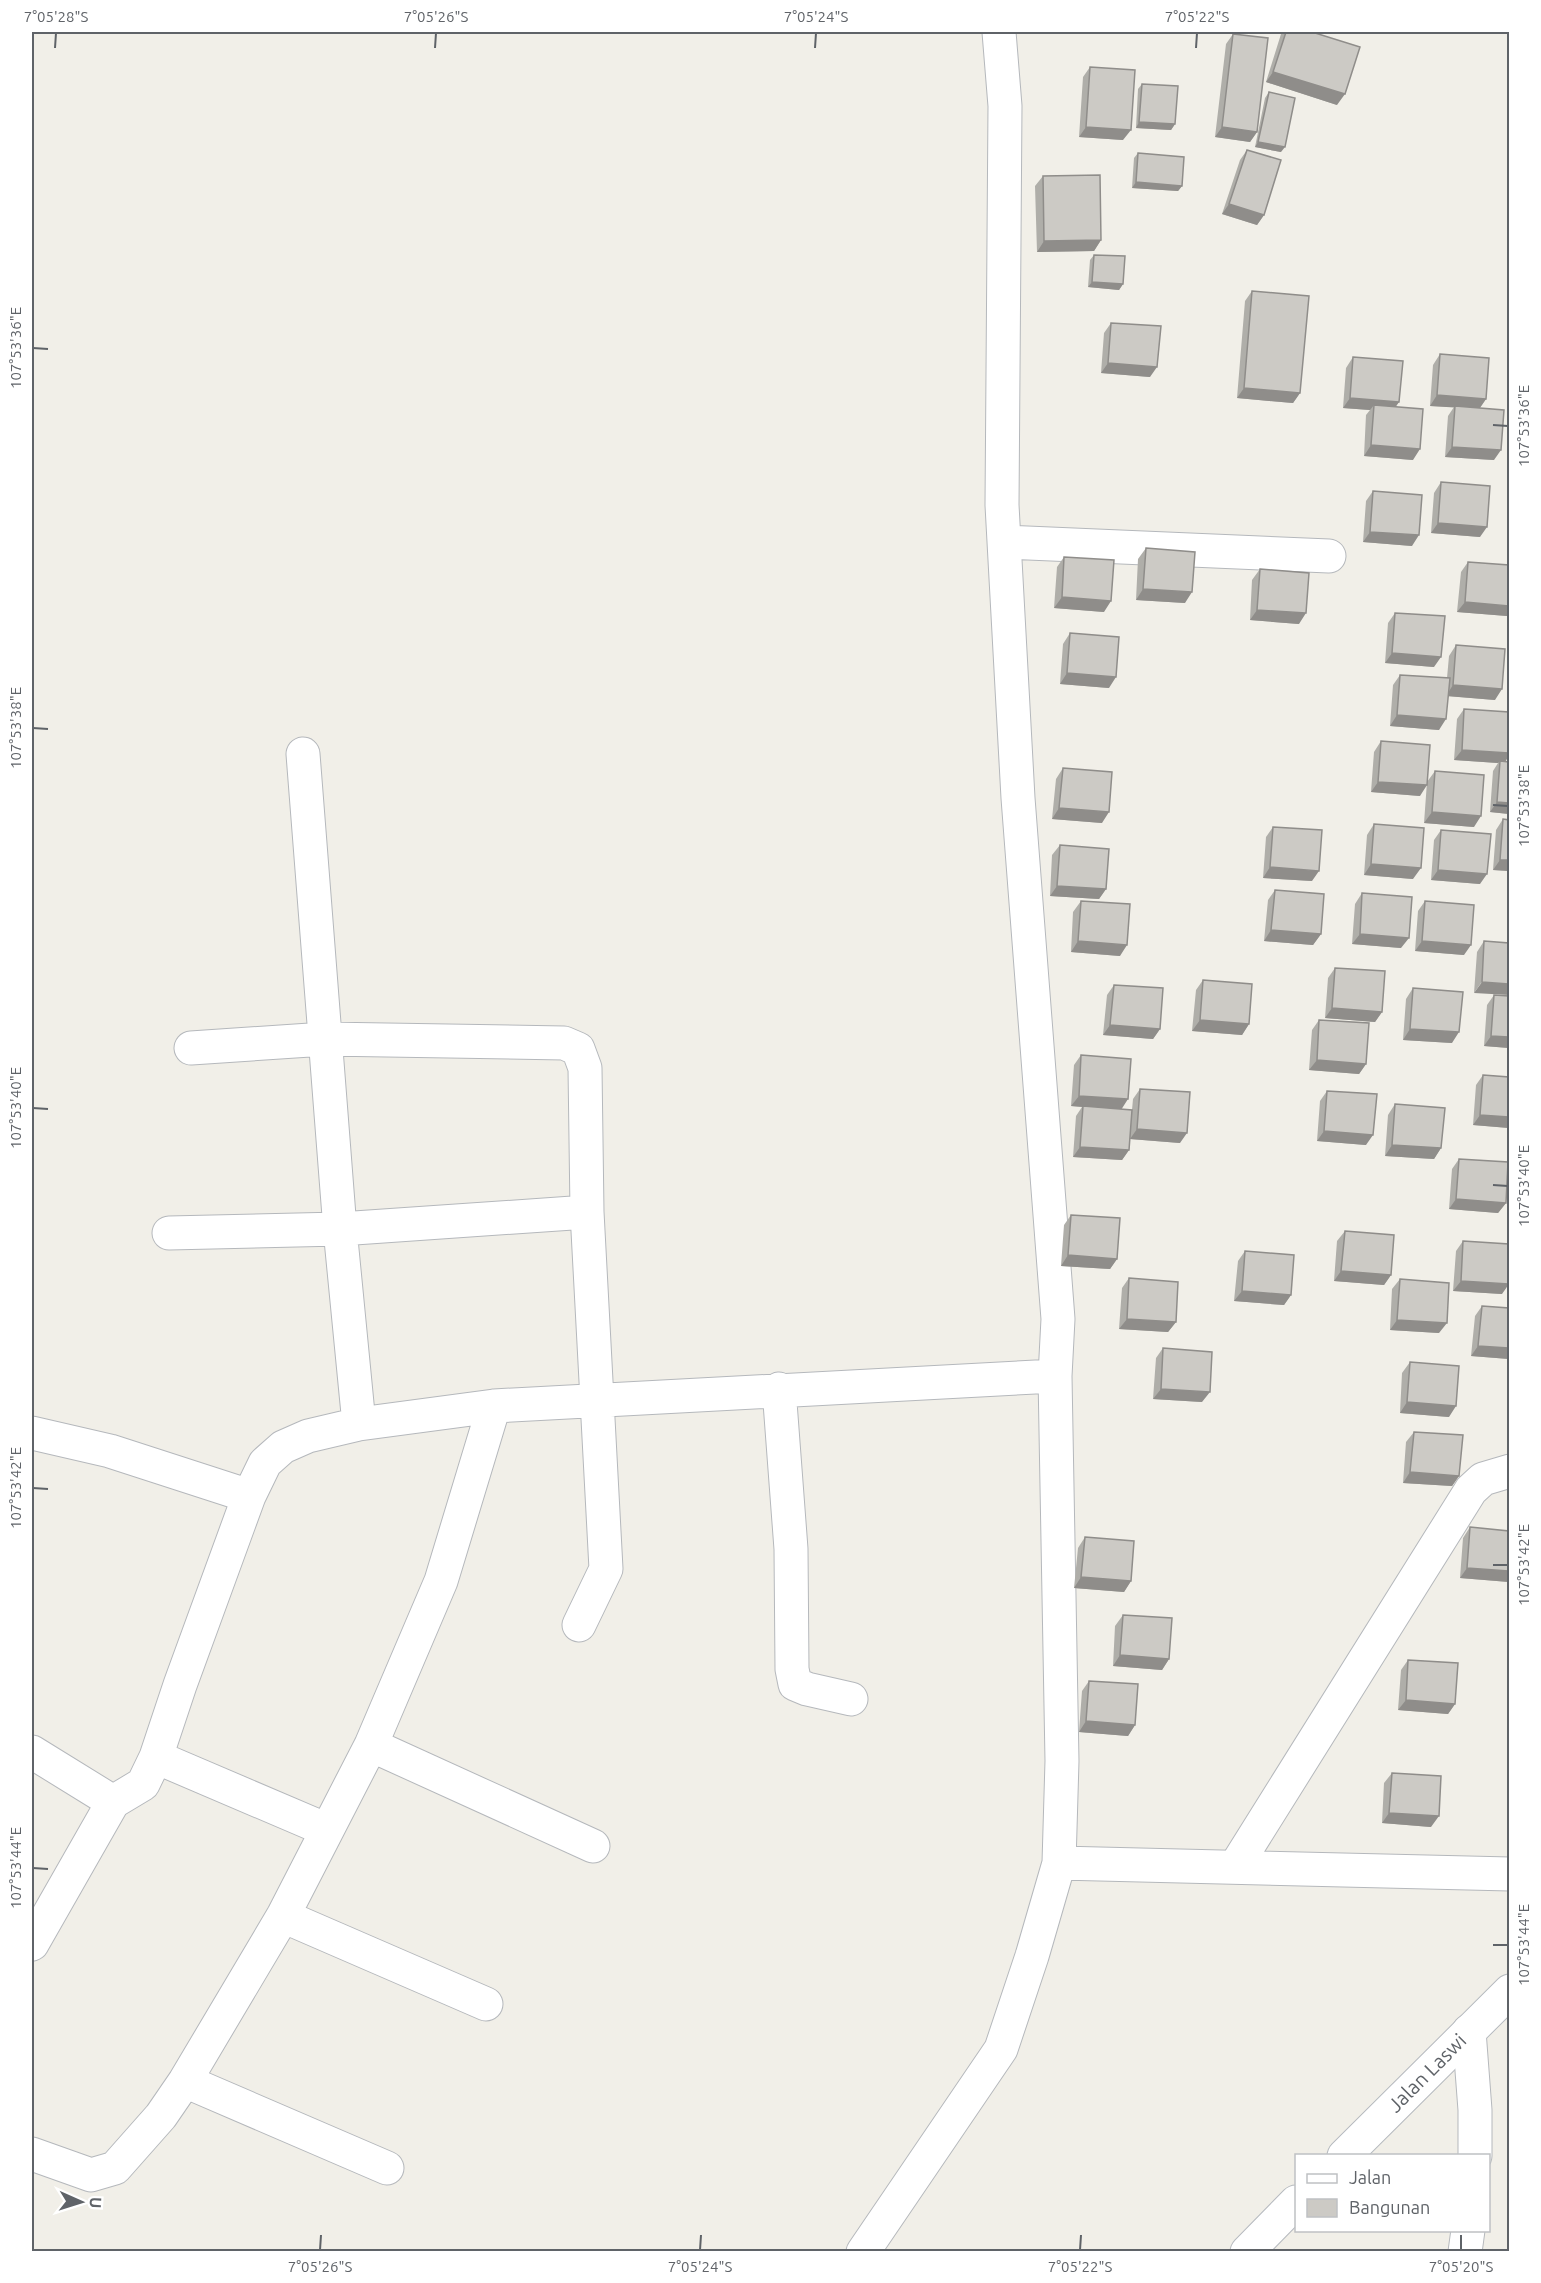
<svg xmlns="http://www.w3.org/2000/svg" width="1541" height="2283" font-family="Ubuntu,sans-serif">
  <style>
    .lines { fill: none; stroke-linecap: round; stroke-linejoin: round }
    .street-casing { stroke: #b5b8bc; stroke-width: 35 }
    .secondary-casing { stroke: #b6babf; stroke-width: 35 }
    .street { stroke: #fff; stroke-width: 33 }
    .secondary { stroke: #fff; stroke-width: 33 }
    .wall { fill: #afaea9 }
    .shaded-wall { fill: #8f8d8a }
    .building { fill: #cccac5; stroke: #8f8d8a; stroke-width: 1.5 }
    .ticks { fill: none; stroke: #5f6368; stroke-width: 2 }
    .labels { text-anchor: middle; stroke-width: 4.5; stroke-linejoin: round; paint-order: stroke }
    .street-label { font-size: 20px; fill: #5f6368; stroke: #fff }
    .neatline { fill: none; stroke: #5f6368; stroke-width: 2 }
    .ticks-label { font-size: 15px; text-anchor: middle; fill: #5f6368 }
  </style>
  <rect width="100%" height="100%" fill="#f1efe8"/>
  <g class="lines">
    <defs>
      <path id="street" d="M1004,542l325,14
        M303,754l37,475 19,195
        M191,1048l134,-9 239,4 14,6 7,19 2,144 19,357 -27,56
        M169,1233l171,-4 247,-17
        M779,1389l12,160 1,120 3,15 12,5 44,10
        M32,1433l78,18 139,45
        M371,1745l222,101
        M32,1752l81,50
        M156,1757l171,73
        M1059,1863l451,11
        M1235,1867l236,-377 12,-11 27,-8
        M283,1916l203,88
        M32,1944l81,-142 30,-18 13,-27 24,-72 69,-189 16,-33 18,-16 25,-11 51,-12 135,-18 561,-30
        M1469,2031l6,79v46
        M185,2081l202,87
        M32,2154l59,21 24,-7 46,-52 24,-35 98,-165 88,-171 70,-164 53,-175
        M863,2252l138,-203 31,-93 27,-93 3,-102 -7,-385 3,-57 -40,-521 -16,-293 3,-399 -6,-74
        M1465,2252l3,-22"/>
      <path id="secondary" d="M1344,2156l166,-165
        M1247,2252l49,-50"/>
    </defs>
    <use href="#street" class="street-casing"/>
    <use href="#secondary" class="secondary-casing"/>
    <use href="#street" class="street"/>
    <use href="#secondary" class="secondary"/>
  </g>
  <path class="wall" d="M1283,32h29l25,73 -71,-23 15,-48z
    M1233,34l24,98 -7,10 -35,-5 11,-93z
    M1090,67l33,73 -44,-3 4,-60z
    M1142,84l33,40 -4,6 -35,-2 2,-39z
    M1269,92l12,60 -26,-5 10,-49z
    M1247,150l17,65 -7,10 -35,-11 18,-54z
    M1138,153l44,33 -4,5 -46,-3 2,-30z
    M1043,176l58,64 -7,11 -57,1 -2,-66z
    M1094,255l29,29 -4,6 -31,-3 2,-27z
    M1252,291l48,102 -7,10 -56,-5 8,-97z
    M1111,323l39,54 -49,-4 3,-40z
    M1440,354l46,45 -6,9 14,52 -49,-3 3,-41 6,-9 -24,-1 3,-41z
    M1353,357l46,45 -4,5 18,53 -49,-4 2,-41 4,-5 -27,-2 3,-40z
    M1441,482l39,55 -49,-4 3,-40z
    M1373,491l39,55 -49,-4 3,-41z
    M1146,548l39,55 -49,-3 2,-41z
    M1064,557l40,55 -50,-4 3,-41z
    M1468,562l39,54 -50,-4 4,-40z
    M1260,569l39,55 -49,-4 2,-40z
    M1395,613l39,54 -49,-4 3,-40z
    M1070,633l39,55 -49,-4 3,-40z
    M1456,645l39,55 -47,-4 -9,34 -49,-4 3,-41 7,-10 47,3 2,-22z
    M1464,709l45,46 -4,7 4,52 -19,-2 3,-41 5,-8 -44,-3 3,-41z
    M1381,741l39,55 -49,-4 3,-40z
    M1063,768l39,55 -50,-4 4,-40z
    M1435,771l39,56 -50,-4 3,-41z
    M1503,819l6,52 -16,-1 3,-40z
    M1374,824l39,55 -49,-4 3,-40z
    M1273,827l39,54 -49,-3 3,-41z
    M1441,830l39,54 -49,-4 3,-40z
    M1060,845l46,44 -7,10 -49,-3 2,-41z
    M1275,890l46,44 -8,11 -49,-4 4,-41z
    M1362,893l39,55 -49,-4 3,-40z
    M1081,901l39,55 -49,-4 2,-40z
    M1425,901l39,54 -49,-4 3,-40z
    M1484,941l25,2 -35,50 3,-41z
    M1335,968l47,44 -7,10 -50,-4 3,-40z
    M1203,980l46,44 -7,11 -50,-4 4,-41z
    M1114,985l46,44 -7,10 -50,-4 4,-40z
    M1413,988l39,55 -49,-3 3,-41z
    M1494,995l15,1v52l-25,-2 3,-41z
    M1319,1020l47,44 -7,10 -50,-4 3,-40z
    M1081,1055l40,54 11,1 1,-11 7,-10 40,54 -50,-4 -1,11 -7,10 -49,-3 3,-41 6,-9 -11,-1 3,-41z
    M1483,1075l26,2v51l-36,-3 3,-40z
    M1327,1091l39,54 -49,-4 3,-40z
    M1395,1104l46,44 -7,11 -49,-3 3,-41z
    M1459,1159l47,44 -8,10 -49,-4 3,-40z
    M1071,1215l46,44 -7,10 -49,-3 3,-41z
    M1345,1231l46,44 -7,10 -50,-4 3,-40z
    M1463,1241l39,53 -49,-3 3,-40z
    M1245,1251l46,44 -7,10 -50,-4 4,-40z
    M1129,1278l47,44 -8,10 -49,-3 3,-41z
    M1400,1279l39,54 -49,-3 2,-41z
    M1482,1306l27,2v51l-38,-3 4,-40z
    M1163,1348l39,54 -49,-3 3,-41z
    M1410,1362l39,55 -49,-4 2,-40z
    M1414,1432l45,44 -7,10 -49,-3 3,-41z
    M1470,1527l39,55 -49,-4 3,-40z
    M1085,1537l46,44 -7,11 -50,-4 4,-40z
    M1123,1615l46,44 -7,11 -49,-4 2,-40z
    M1408,1660l47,44 -7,10 -50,-4 3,-40z
    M1089,1681l46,44 -7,11 -49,-4 3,-41z
    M1392,1773l39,54 -49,-4 2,-40z"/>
  <path class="shaded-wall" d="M1273,72l72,22 -8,11 -71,-23z
    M1139,122l36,2 -4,6 -35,-2z
    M1086,127l45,3 -8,10 -44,-3z
    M1222,127l35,5 -7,10 -35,-5z
    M1258,142l27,5 -4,5 -26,-5z
    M1136,182l46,4 -4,5 -46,-3z
    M1229,204l35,11 -7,10 -35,-11z
    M1101,240l-7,11 -57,1 7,-11z
    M1092,282l31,2 -4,6 -31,-3z
    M1108,363l49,4 -7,10 -49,-4z
    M1244,388l56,5 -7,10 -56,-5z
    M1437,395l49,4 -7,10 -49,-3z
    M1350,398l49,4 -7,10 -18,-7 -4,5 -27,-2z
    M1371,445l49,4 -7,11 -49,-4z
    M1452,447l49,3 -7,10 -49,-3z
    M1438,523l49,4 -7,10 -49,-4z
    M1370,532l49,3 -7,11 -49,-4z
    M1143,589l49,3 -7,11 -49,-3z
    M1062,597l49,4 -7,11 -50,-4z
    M1465,602l44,4v7l-2,3 -50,-4z
    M1257,610l49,3 -7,11 -49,-4z
    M1392,653l49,4 -7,10 -49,-4z
    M1067,673l49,4 -7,11 -49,-4z
    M1453,685l49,4 -7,11 -49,-4z
    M1397,715l49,4 -7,11 -49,-4z
    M1462,750l47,3v2l-5,9 -4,-3 -2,2 -44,-3z
    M1378,782l49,3 -7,11 -49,-4z
    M1497,802l12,1v11l-19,-2z
    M1059,808l50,4 -7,11 -50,-4z
    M1432,812l49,4 -7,11 -50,-4z
    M1500,860h9v11l-16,-1z
    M1371,864l50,4 -8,11 -49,-4z
    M1270,867l49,4 -7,10 -49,-3z
    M1438,870l49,4 -7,10 -49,-4z
    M1057,886l49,3 -7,10 -49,-3z
    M1271,930l50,4 -8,11 -49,-4z
    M1360,934l49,4 -8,10 -49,-4z
    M1078,941l49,4 -7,11 -49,-4z
    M1422,941l49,4 -7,10 -49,-4z
    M1482,982l27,2v11l-35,-2z
    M1332,1008l50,4 -7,10 -50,-4z
    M1200,1020l49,4 -7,11 -50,-4z
    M1110,1025l50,4 -7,10 -50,-4z
    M1410,1029l49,3 -7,11 -49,-3z
    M1491,1036l18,1v11l-25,-2z
    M1317,1060l49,4 -7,10 -50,-4z
    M1079,1096l49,3 -7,11 -50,-4z
    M1480,1115l29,2v11l-36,-3z
    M1137,1129l50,4 -7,10 -50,-4z
    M1324,1131l49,4 -7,10 -49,-4z
    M1392,1145l49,3 -7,11 -49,-3z
    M1080,1147l49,3 -7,10 -49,-3z
    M1456,1199l50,4 -8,10 -49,-4z
    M1068,1255l49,4 -7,10 -49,-3z
    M1341,1271l50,4 -7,10 -50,-4z
    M1461,1281l48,3 -7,10 -49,-3z
    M1242,1291l49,4 -7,10 -50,-4z
    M1127,1319l49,3 -8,10 -49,-3z
    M1397,1320l50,3 -8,10 -49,-3z
    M1478,1346l31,2v11l-38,-3z
    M1161,1389l49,3 -8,10 -49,-3z
    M1407,1402l49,4 -7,11 -49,-4z
    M1410,1472l49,4 -7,10 -49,-3z
    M1467,1568l42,3v11l-49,-4z
    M1081,1577l50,4 -7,11 -50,-4z
    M1120,1655l49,4 -7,11 -49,-4z
    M1406,1700l49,4 -7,10 -50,-4z
    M1086,1721l49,4 -7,11 -49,-4z
    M1389,1813l50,3 -8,11 -49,-4z"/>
  <path class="building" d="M1286,32h26l48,15 -15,47 -72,-22z
    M1233,34l35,4 -11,94 -35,-5z
    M1090,67l45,3 -4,60 -45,-3z
    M1142,84l36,2 -3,38 -36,-2z
    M1269,92l26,6 -10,49 -27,-5z
    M1247,150l34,10 -17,55 -35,-11z
    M1138,153l46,4 -2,29 -46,-4z
    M1100,175l1,65 -57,1 -1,-65z
    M1094,255l31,1 -2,28 -31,-2z
    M1252,291l57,5 -9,97 -56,-5z
    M1111,323l50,3 -4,41 -49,-4z
    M1440,354l49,4 -3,41 -49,-4z
    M1353,357l50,4 -4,41 -49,-4z
    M1374,405l49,4 -3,40 -49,-4z
    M1455,406l49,4 -3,40 -49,-3z
    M1441,482l49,4 -3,41 -49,-4z
    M1373,491l49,4 -3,40 -49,-3z
    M1146,548l49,4 -3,40 -49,-3z
    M1064,557l50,3 -3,41 -49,-4z
    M1468,562l41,3v41l-44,-4z
    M1260,569l49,4 -3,40 -49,-3z
    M1395,613l50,3 -4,41 -49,-4z
    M1070,633l49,4 -3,40 -49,-4z
    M1456,645l49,4 -3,40 -49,-4z
    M1400,675l50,3 -4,41 -49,-4z
    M1464,709l45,3v41l-47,-3z
    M1381,741l49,4 -3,40 -49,-3z
    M1500,761l9,1v41l-12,-1z
    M1063,768l49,4 -3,40 -50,-4z
    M1435,771l49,4 -3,41 -49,-4z
    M1503,819l6,1v40h-9z
    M1374,824l50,4 -3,40 -50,-4z
    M1273,827l49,3 -3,41 -49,-4z
    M1441,830l50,4 -4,40 -49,-4z
    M1060,845l49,4 -3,40 -49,-3z
    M1275,890l49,4 -3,40 -50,-4z
    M1362,893l50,4 -3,41 -49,-4z
    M1081,901l49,3 -3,41 -49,-4z
    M1425,901l49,4 -3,40 -49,-4z
    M1484,941l25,2v41l-27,-2z
    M1335,968l50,3 -3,41 -50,-4z
    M1203,980l49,4 -3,40 -49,-4z
    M1114,985l49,3 -3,41 -50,-4z
    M1413,988l50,4 -4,40 -49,-3z
    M1494,995l15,1v41l-18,-1z
    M1319,1020l50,3 -3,41 -49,-4z
    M1081,1055l50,4 -3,40 -49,-3z
    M1483,1075l26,2v40l-29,-2z
    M1140,1089l50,3 -3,41 -50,-4z
    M1327,1091l50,3 -4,41 -49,-4z
    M1395,1104l50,4 -4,40 -49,-3z
    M1083,1106l49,4 -3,40 -49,-3z
    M1459,1159l49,3 -2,41 -50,-4z
    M1071,1215l49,3 -3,41 -49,-4z
    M1345,1231l49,4 -3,40 -50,-4z
    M1463,1241l46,3v40l-48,-3z
    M1245,1251l49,4 -3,40 -49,-4z
    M1129,1278l49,4 -2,40 -49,-3z
    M1400,1279l49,4 -2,40 -50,-3z
    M1482,1306l27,2v40l-31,-2z
    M1163,1348l49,4 -2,40 -49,-3z
    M1410,1362l49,4 -3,40 -49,-4z
    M1414,1432l49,3 -4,41 -49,-4z
    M1470,1527l39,4v40l-42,-3z
    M1085,1537l49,4 -3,40 -50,-4z
    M1123,1615l49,3 -3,41 -49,-4z
    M1408,1660l50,3 -3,41 -49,-4z
    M1089,1681l49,3 -3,41 -49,-4z
    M1392,1773l49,3 -2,40 -50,-3z"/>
  <path class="ticks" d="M55,48l1,-15M435,48l1,-15M815,48l1,-15M1196,48l1,-15M33,348l15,1M1493,425l15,1M33,728l15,1M1493,805l15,1M33,1108l15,1M1493,1185l15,1M33,1488l15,1M1493,1565h15M33,1868l15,1M1493,1945h15M320,2250l1,-15M700,2250l1,-15M1080,2250l1,-15M1461,2250v-15"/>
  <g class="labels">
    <g class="street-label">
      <text transform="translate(1427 2073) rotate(-45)" y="7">Jalan Laswi</text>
    </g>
  </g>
  <rect width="1541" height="2283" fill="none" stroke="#ffffff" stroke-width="66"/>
  <rect x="1295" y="2154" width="195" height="78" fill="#ffffff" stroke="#bfc1c3" stroke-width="1.5"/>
  <rect x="1307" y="2174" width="30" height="9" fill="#ffffff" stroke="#bfc1c3" stroke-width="1.5"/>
  <text x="1349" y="2184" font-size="18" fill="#5f6368">Jalan</text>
  <rect x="1307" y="2199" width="30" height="18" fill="#cccac5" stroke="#bfc1c3" stroke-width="1.5"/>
  <text x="1349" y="2214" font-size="18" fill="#5f6368">Bangunan</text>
  <g transform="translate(81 2202) rotate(93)" stroke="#ffffff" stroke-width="4.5" paint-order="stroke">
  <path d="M0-4.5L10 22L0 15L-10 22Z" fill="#5f6368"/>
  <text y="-9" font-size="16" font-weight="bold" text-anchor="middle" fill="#5f6368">U</text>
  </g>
  <rect x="33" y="33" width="1475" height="2217" class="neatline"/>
  <g class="ticks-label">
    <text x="56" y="22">7°05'28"S</text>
    <text x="436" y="22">7°05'26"S</text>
    <text x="816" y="22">7°05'24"S</text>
    <text x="1197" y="22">7°05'22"S</text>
    <text transform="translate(16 348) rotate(-90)" y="5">107°53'36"E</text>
    <text transform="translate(1524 426) rotate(-90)" y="5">107°53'36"E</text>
    <text transform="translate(16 728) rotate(-90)" y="5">107°53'38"E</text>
    <text transform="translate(1524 806) rotate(-90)" y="5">107°53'38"E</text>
    <text transform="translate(16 1108) rotate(-90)" y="5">107°53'40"E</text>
    <text transform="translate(1524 1186) rotate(-90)" y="5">107°53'40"E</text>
    <text transform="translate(16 1488) rotate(-90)" y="5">107°53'42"E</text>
    <text transform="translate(1524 1565) rotate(-90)" y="5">107°53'42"E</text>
    <text transform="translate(16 1868) rotate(-90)" y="5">107°53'44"E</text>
    <text transform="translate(1524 1945) rotate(-90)" y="5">107°53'44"E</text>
    <text x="320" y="2272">7°05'26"S</text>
    <text x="700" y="2272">7°05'24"S</text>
    <text x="1080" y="2272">7°05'22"S</text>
    <text x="1461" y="2272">7°05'20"S</text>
  </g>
</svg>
